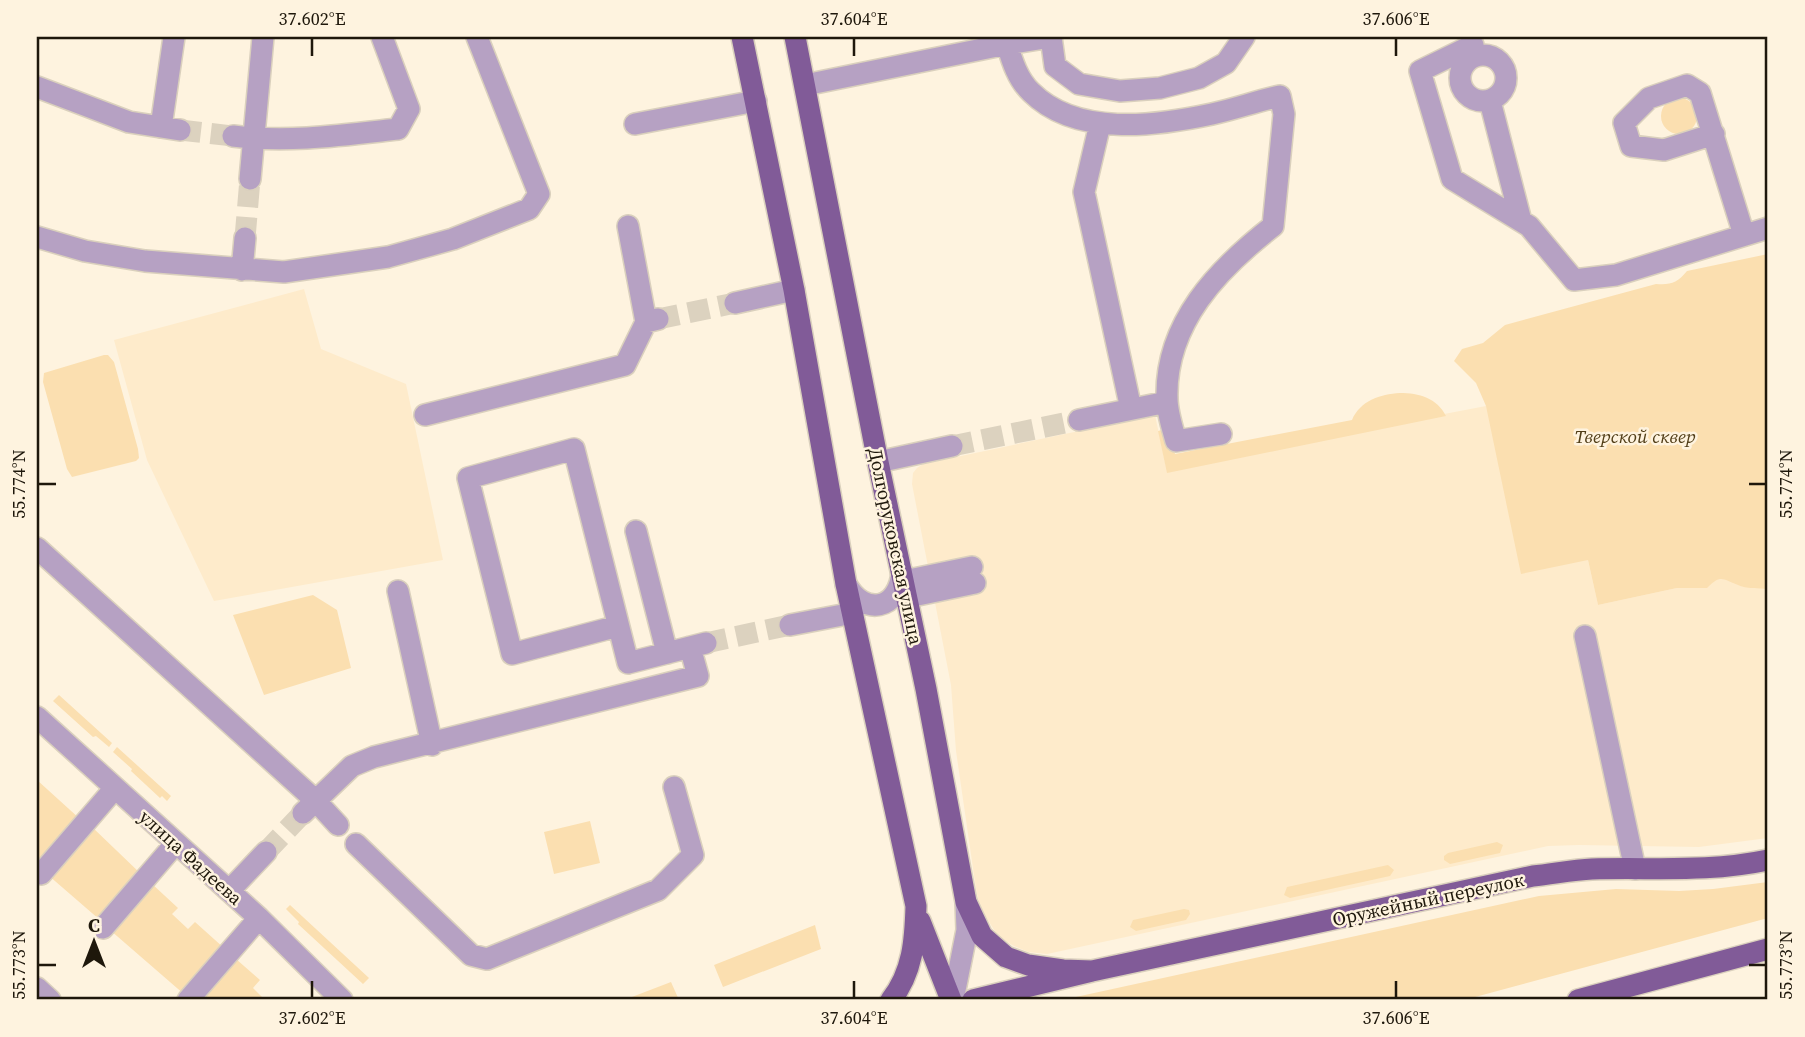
<svg xmlns="http://www.w3.org/2000/svg" width="1805" height="1037" font-family="'Source Serif 4',serif">
  <style>
    .built { fill: #feebcb }
    .green { fill: #fbdfb0 }
    .lines { fill: none; stroke-linecap: round; stroke-linejoin: round }
    .minor-tunnel { stroke: #dcd2bf; stroke-width: 21; stroke-dasharray: 21 10; stroke-linecap: butt }
    .minor-casing { stroke: #dad0bd; stroke-width: 24 }
    .major-casing { stroke: #dad0bd; stroke-width: 24 }
    .minor { stroke: #b6a1c3; stroke-width: 21 }
    .major { stroke: #815b98; stroke-width: 21 }
    .ticks { fill: none; stroke: #1e170b; stroke-width: 2.5 }
    .labels { text-anchor: middle; stroke-width: 5; stroke-linejoin: round; paint-order: stroke }
    .park-label { font-size: 19px; font-style: italic; fill: #503d17; stroke: #fef3df }
    .street-label { font-size: 19px; fill: #1e170b; stroke: #fef3df }
    .neatline { fill: none; stroke: #1e170b; stroke-width: 2.5 }
    .ticks-label { font-size: 18px; text-anchor: middle; fill: #1e170b }
  </style>
  <rect width="100%" height="100%" fill="#fef3df"/>
  <path class="built" d="M304,289l17,60 85,35 37,176 -229,41 -67,-141 -33,-120z
    M1486,406l102,154 10,45 144,-31 26,7v257l-69,9 -120,-2 -31,1 -501,108 -19,-2 -16,-7 -14,-9 -18,-28 -4,-19 -20,-138 -5,-66 -39,-201 1,-11 4,-5 6,-4 232,-49 11,52z"/>
  <path class="green" d="M1661 116a18 18 0 1 1 36 0a18 18 0 1 1-36 0Z
    M1768,254v335c-9,-1 -22,0 -30,-4 -16,-6 -17,-11 -31,3h-30l-79,17 -10,-45 -67,14 -35,-168 -10,-23 -22,-22 8,-12 21,-6 22,-18 151,-41c15,1 21,-1 31,-13z
    M104,355h4l6,7 24,87 1,9 -3,3 -64,16 -5,-8 -24,-87 1,-9z
    M1400,393c19,0 37,5 46,23l-279,57 -9,-42 11,-3 6,26 177,-34c8,-19 28,-26 48,-27z
    M313,595l24,15 14,58 -87,27 -31,-80z
    M59,695l53,48 -3,4 -13,-11 -3,1 -40,-36z
    M117,747l54,49 -4,5 -5,-5 -2,2 -29,-27 1,-2 -19,-17z
    M37,780l43,39 -43,46z
    M590,821l10,42 -46,11 -10,-42z
    M91,826l50,48 -41,46 -52,-45z
    M1497,842l6,3 -3,8 -50,11 -6,-4v-4l4,-3z
    M1388,865l6,5 -4,6 -100,22 -6,-3 3,-8z
    M1768,882v36l-304,82h-402l477,-104 77,-7 63,2 34,-2z
    M151,883l27,25 -6,6 16,15 7,-7 29,26 -39,47 -75,-65z
    M290,905l79,73 -6,6 -65,-60 1,-2 -13,-13z
    M1184,909l5,1 1,4 -4,6 -50,11 -6,-4 3,-7z
    M815,925l6,24 -98,38 -9,-22z
    M236,959l24,21 -7,8 12,12h-67z
    M671,982l8,18h-55z"/>
  <g class="lines">
    <path class="minor-tunnel" d="M180,130l53,6
      M245,238l5,-59
      M658,319l77,-16
      M952,446l127,-26
      M706,643l84,-18
      M266,852l37,-39"/>
    <defs>
      <path id="minor" d="M1007,44l44,-7 4,29 24,18 41,7 40,-3 39,-10 27,-15 18,-26
        M1473,45l-53,26 32,108 77,47 45,54 42,-5 152,-47
        M1460 78a23 23 0 1 1 46 0a23 23 0 1 1-46 0Z
        M805,85l202,-41c5,17 11,36 24,48 45,45 125,34 181,22 23,-5 45,-13 68,-18l4,18 -11,112c-55,43 -108,97 -106,172 0,14 5,29 9,43l45,-7
        M37,87l92,35 51,8
        M1490,101l31,120
        M635,124l121,-23
        M1100,124l-16,68 47,217
        M161,127l13,-90
        M1714,134l-50,16 -33,-4 -7,-23 25,-25 38,-13 13,8 44,142
        M233,136c55,7 111,-1 165,-7l11,-20 -27,-72
        M250,179l13,-142
        M628,226l18,96
        M37,237l48,14 60,10 139,11 104,-15 65,-18 76,-30 10,-15 -62,-157
        M242,270l3,-32
        M735,303l59,-13
        M425,415l200,-50 21,-43 12,-3
        M1079,420l88,-18
        M878,462l74,-16
        M636,531l31,122
        M37,548l278,252 23,25
        M904,581l68,-14
        M846,584c18,33 53,26 56,-12
        M398,591l34,154
        M908,597l67,-14
        M790,625l63,-12
        M618,626l-106,28 -44,-176 106,-29 54,214 78,-20
        M1585,636l50,233
        M37,717l222,201 83,82
        M303,813l49,-47 22,-9 324,-81 -8,-29
        M356,844l115,111 16,4 171,-69 35,-35 -19,-68
        M41,874l74,-86
        M229,891l37,-39
        M103,928l73,-85
        M37,988l13,12
        M188,1000l71,-82
        M953,1000l14,-70 -1,-28"/>
      <path id="major" d="M742,37l52,253 52,294 70,322c-1,34 -3,66 -25,94
        M795,37l83,425 48,227 40,213 16,34 24,21 22,8 35,5 29,1
        M920,921l31,79
        M973,1000l119,-29 441,-95c20,-2 39,-6 59,-7 61,-2 114,4 176,-9
        M1578,1000l190,-51"/>
    </defs>
    <use href="#minor" class="minor-casing"/>
    <use href="#major" class="major-casing"/>
    <use href="#minor" class="minor"/>
    <use href="#major" class="major"/>
  </g>
  <path class="ticks" d="M312,38v18M854,38v18M1396,38v18M38,484h18M1749,484h17M38,965h18M1749,965h17M312,981v17M854,981v17M1396,981v17"/>
  <g class="labels">
    <g class="park-label">
      <text x="1635" y="443">Тверской сквер</text>
    </g>
    <g class="street-label">
      <text transform="translate(896 546) rotate(78)" y="7">Долгоруковская улица</text>
      <text transform="translate(191 857) rotate(42)" y="7">улица Фадеева</text>
      <text transform="translate(1428 899) rotate(-12)" y="7">Оружейный переулок</text>
    </g>
  </g>
  <rect width="1805" height="1037" fill="none" stroke="#fef3df" stroke-width="77"/>
  <g transform="translate(94 942)" stroke="#fef3df" stroke-width="5" paint-order="stroke">
  <path d="M0-5L12 26L0 18L-12 26Z" fill="#1e170b"/>
  <text y="-10" font-size="19" font-weight="bold" text-anchor="middle" fill="#1e170b">С</text>
  </g>
  <rect x="38" y="38" width="1728" height="960" class="neatline"/>
  <g class="ticks-label">
    <text x="312" y="25">37.602°E</text>
    <text x="854" y="25">37.604°E</text>
    <text x="1396" y="25">37.606°E</text>
    <text transform="translate(19 484) rotate(-90)" y="6">55.774°N</text>
    <text transform="translate(1786 484) rotate(-90)" y="6">55.774°N</text>
    <text transform="translate(19 965) rotate(-90)" y="6">55.773°N</text>
    <text transform="translate(1786 965) rotate(-90)" y="6">55.773°N</text>
    <text x="312" y="1024">37.602°E</text>
    <text x="854" y="1024">37.604°E</text>
    <text x="1396" y="1024">37.606°E</text>
  </g>
</svg>
